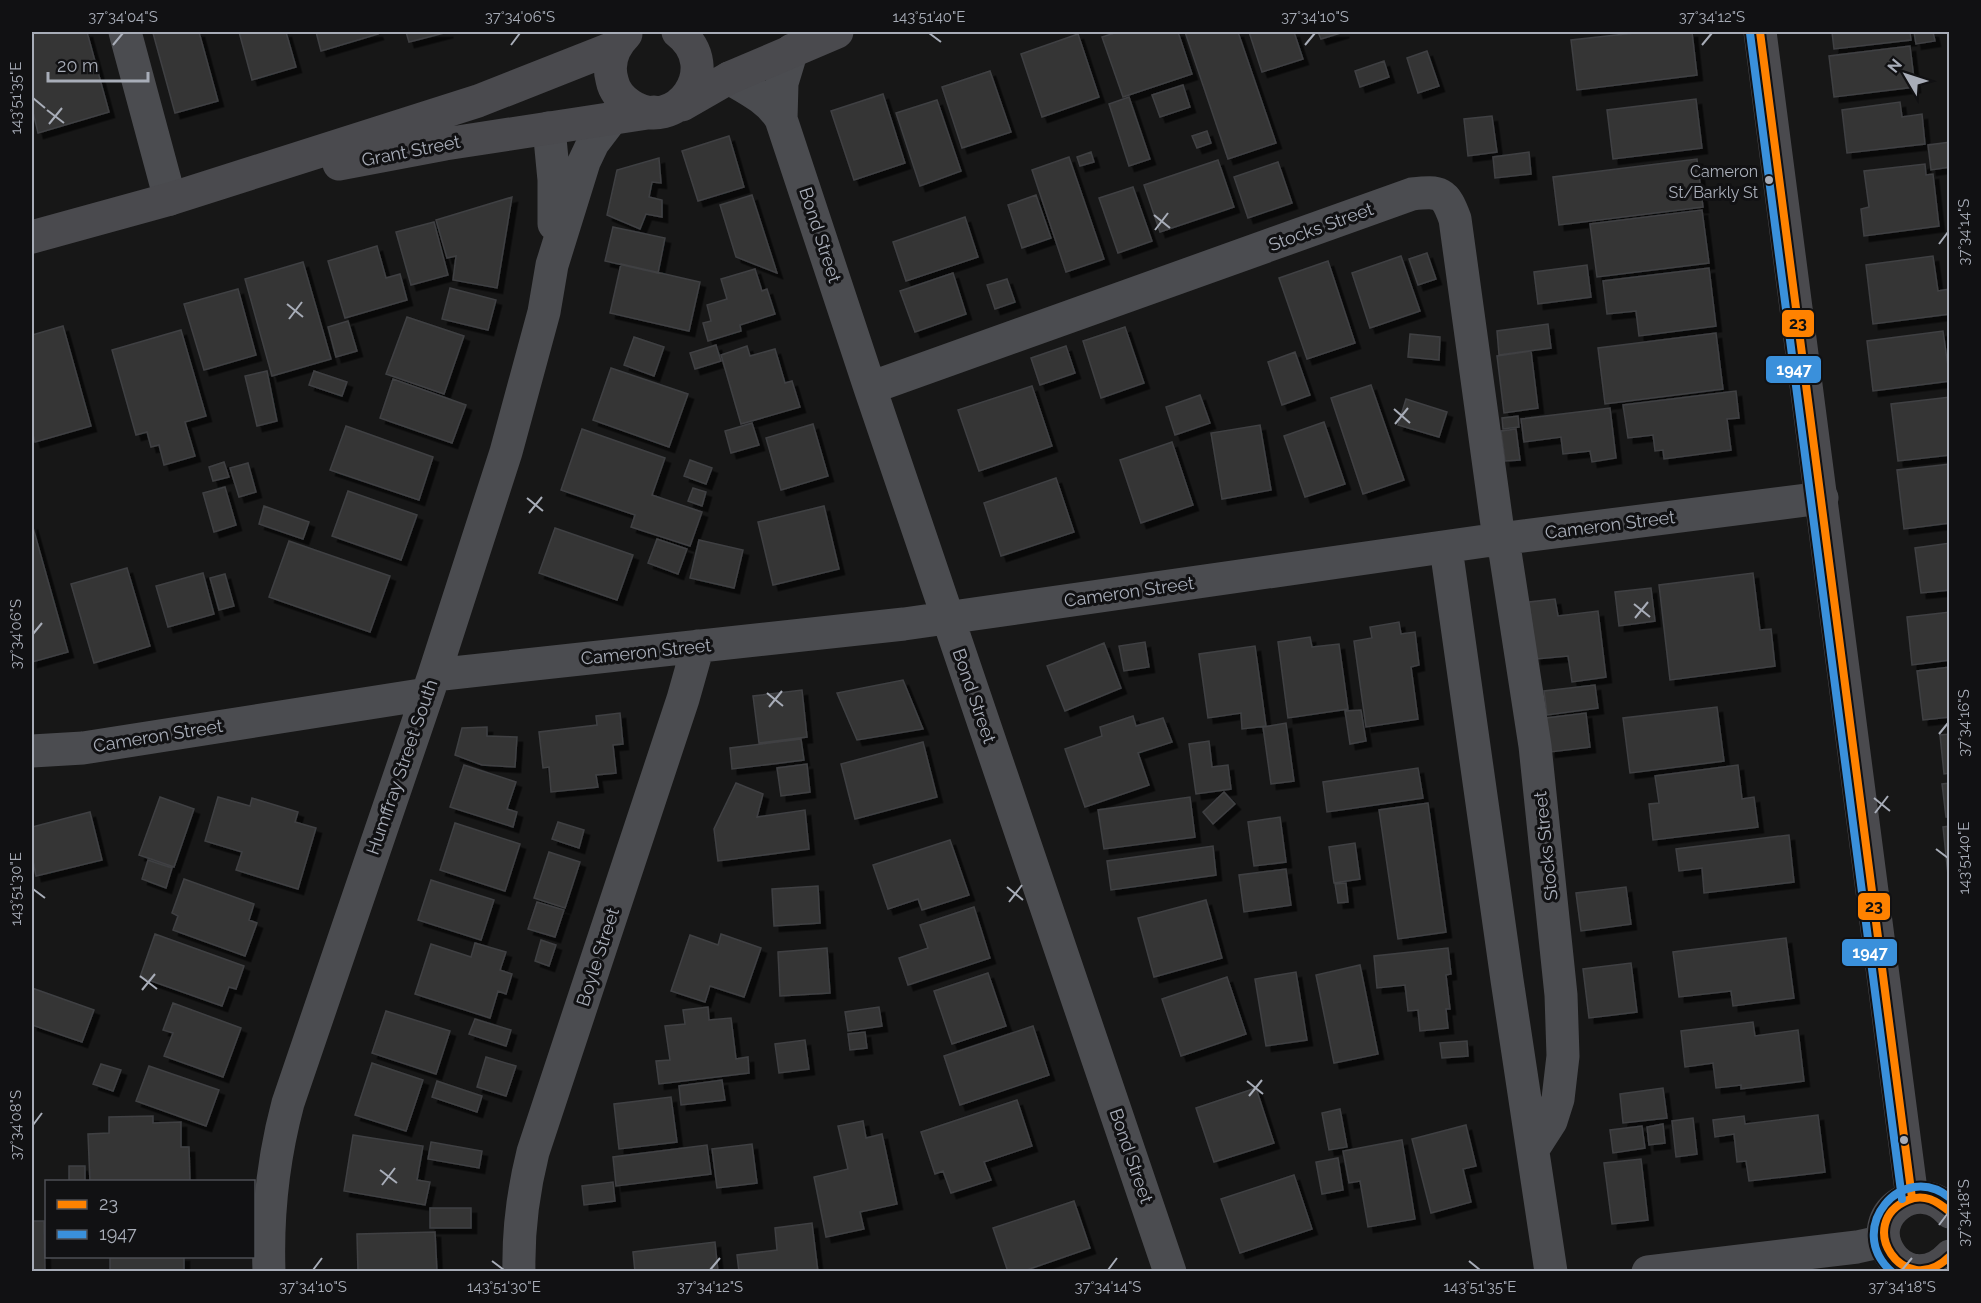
<svg xmlns="http://www.w3.org/2000/svg" width="1981" height="1303" font-family="Raleway,sans-serif">
  <style>
    .building { fill: #353536; stroke: #3f4043; stroke-width: 1.5; filter: url(#shadow) }
    .lines { fill: none; stroke-linecap: round; stroke-linejoin: round }
    .street { stroke: #4b4c50; stroke-width: 33 }
    .secondary { stroke: #4a4a4e; stroke-width: 33 }
    .bus-1-casing { stroke: #111113; stroke-width: 12 }
    .bus-2-casing { stroke: #111113; stroke-width: 12 }
    .bus-1 { stroke: #ff8200; stroke-width: 8 }
    .bus-2 { stroke: #3a90db; stroke-width: 8 }
    .ticks { fill: none; stroke: #a8adb8; stroke-width: 2 }
    .bus-dot { fill: #a8adb8; stroke: #111113; stroke-width: 2 }
    .labels { text-anchor: middle; stroke-width: 6; stroke-linejoin: round; paint-order: stroke }
    .bus-label { font-size: 16px; fill: #a8adb8; stroke: #111113; text-anchor: end }
    .street-label { font-size: 18px; fill: #a8adb8; stroke: #111113 }
    .line-badge { stroke: #111113; stroke-width: 2 }
    .badge-label { font-size: 16px; text-anchor: middle; font-weight: bold; fill: #fff }
    .pale-badge-label { font-size: 16px; text-anchor: middle; font-weight: bold; fill: #111 }
    .neatline { fill: none; stroke: #a8adb8; stroke-width: 2 }
    .ticks-label { font-size: 15px; text-anchor: middle; fill: #a8adb8 }
  </style>
  <defs>
    <filter id="shadow"><feDropShadow dx="5.5" dy="5.5" stdDeviation="0" flood-color="#0009"/></filter>
  </defs>
  <rect width="100%" height="100%" fill="#171717"/>
  <path class="building" d="M32,32h55l22,80 -71,21 -6,-25z
    M159,32h40l19,69 -43,12 -22,-80z
    M239,32h47l10,35 -44,13z
    M316,32h61l1,2 -57,17z
    M406,32h42l-39,10z
    M1118,32h60l14,42 -69,23 -21,-60z
    M1185,32h53l38,111 -48,16z
    M1249,32h45l9,27 -41,13z
    M1318,32h26l-23,7z
    M1644,32h48l5,43 -120,15 -6,-50z
    M1832,32h78l1,8 -77,9z
    M1914,32h19l2,9 -19,3z
    M1078,34l21,63 -57,20 -21,-63z
    M1910,46l5,41 -81,10 -5,-41z
    M1427,51l12,35 -21,7 -11,-35z
    M1384,61l5,16 -29,10 -5,-16z
    M990,71l21,61 -49,16 -20,-61z
    M1183,85l7,22 -30,10 -8,-22z
    M883,94l22,69 -51,17 -23,-69z
    M1129,97l21,62 -21,7 -20,-62z
    M1696,99l6,49 -89,11 -6,-49z
    M937,100l24,71 -41,15 -24,-73z
    M1900,102l2,15 20,-3 3,30 -78,9 -5,-43z
    M1492,116l5,36 -29,4 -4,-37z
    M1207,131l4,12 -14,5 -5,-12z
    M729,136l15,51 -46,14 -16,-50z
    M1950,142v25l-19,3 -3,-25z
    M1091,152l3,10 -14,4 -3,-9z
    M1529,152l2,22 -36,4 -2,-21z
    M1069,157l35,102 -38,13 -34,-102z
    M659,158l2,25 -9,-1 -3,15 13,3v17l-16,-3 -6,15 -33,-14 10,-45z
    M1697,159l6,48 -144,18 -6,-48z
    M1218,160l16,47 -74,25 -16,-47z
    M1278,162l14,41 -44,15 -14,-41z
    M1925,164l1,11 7,-1 6,52 -75,10 -3,-27 8,-2 -5,-36z
    M1133,187l19,54 -34,12 -19,-55z
    M752,195l25,78 -41,-16 -16,-52z
    M1036,195l15,43 -29,10 -14,-43z
    M512,197l-15,91 -44,-8 3,-24 -9,2 -11,-38z
    M1702,210l7,53 -112,14 -7,-53z
    M965,217l13,40 -72,24 -13,-39z
    M434,222l14,53 -37,10 -15,-53z
    M613,227l52,11 -7,35 -53,-12z
    M377,246l9,32 14,-4 7,26 -62,18 -17,-57z
    M1427,253l9,26 -18,6 -9,-26z
    M1401,256l19,55 -50,17 -18,-55z
    M1933,256l5,35 12,-2v25l-77,10 -7,-59z
    M1328,261l27,82 -48,16 -28,-81z
    M303,262l28,97 -59,17 -27,-97z
    M621,264l79,18 -11,49 -79,-18z
    M1587,265l4,32 -53,7 -4,-32z
    M1709,268l7,58 -77,10 -3,-25 -29,3 -4,-33z
    M755,269l7,22 5,-2 8,25 -35,11 1,6 -33,10 -5,-18 8,-2 -4,-16 20,-6 -6,-20z
    M953,273l13,41 -51,18 -15,-41z
    M1007,279l8,23 -20,7 -8,-24z
    M450,288l46,12 -8,30 -46,-11z
    M238,289l18,66 -52,15 -20,-66z
    M407,317l57,19 -20,58 -58,-20z
    M348,321l9,30 -21,6 -8,-30z
    M1548,324l3,24 -52,7 -2,-24z
    M63,326l28,100 -56,16 -3,-11v-96z
    M1125,327l19,56 -43,15 -18,-57z
    M181,330l25,86 -21,6 10,34 -31,9 -5,-20 -8,2 -4,-15 -11,3 -24,-85z
    M1943,331l7,50 -77,10 -6,-50z
    M1716,333l7,56 -118,15 -7,-56z
    M1410,334l30,3 -1,23 -31,-3z
    M634,337l30,10 -10,29 -30,-11z
    M716,345l5,16 -26,8 -5,-16z
    M747,346l3,10 25,-7 10,34 7,-2 8,26 -59,17 -20,-69z
    M1066,346l9,27 -35,12 -9,-27z
    M1531,351l7,57 -34,5 -7,-57z
    M1295,352l15,43 -28,10 -14,-43z
    M611,368l77,26 -19,53 -76,-27z
    M267,371l10,50 -20,5 -12,-50z
    M314,371l33,11 -5,14 -33,-11z
    M393,379l73,26 -14,38 -72,-25z
    M1371,385l33,95 -41,14 -32,-96z
    M1032,386l20,60 -73,25 -21,-61z
    M1736,391l3,27 -12,1 4,31 -67,9 -1,-9 -8,1 -2,-16 -25,3 -5,-33z
    M1200,395l10,28 -35,12 -9,-28z
    M1950,397v58l-52,6 -7,-57z
    M1406,399l41,13 -8,25 -41,-12z
    M1610,408l6,50 -24,4 -2,-11 -27,3 -2,-17 -37,5 -3,-23z
    M1518,416l1,11 -16,2 -1,-11z
    M1324,422l21,62 -40,13 -21,-61z
    M752,423l7,22 -28,8 -6,-22z
    M813,424l15,52 -47,14 -15,-52z
    M1260,425l11,65 -49,9 -11,-66z
    M346,426l87,31 -14,43 -89,-30z
    M582,429l83,29 -13,37 50,17 -12,34 -59,-19 4,-12 -74,-25z
    M1516,429l4,31 -15,1 -4,-30z
    M1172,442l21,63 -52,18 -21,-63z
    M690,460l22,8 -6,16 -22,-8z
    M224,462l5,15 -16,4 -4,-14z
    M248,463l8,29 -17,5 -9,-29z
    M1950,464v59l-46,6 -7,-59z
    M1056,478l18,54 -73,24 -17,-53z
    M225,487l11,38 -22,7 -11,-39z
    M693,488l13,4 -4,14 -14,-5z
    M348,491l69,24 -16,45 -69,-24z
    M264,506l45,16 -6,17 -44,-15z
    M824,506l15,63 -66,16 -15,-63z
    M32,524l36,128 -36,10z
    M555,528l78,27 -16,45 -78,-27z
    M657,539l30,10 -9,25 -30,-11z
    M699,540l44,10 -9,38 -44,-10z
    M289,541l101,35 -20,56 -101,-35z
    M1950,543v47l-29,3 -6,-45z
    M127,568l23,78 -56,17 -23,-79z
    M203,573l11,41 -46,13 -12,-41z
    M1753,573l7,57 11,-1 4,37 -105,14 -11,-95z
    M225,574l9,32 -15,4 -9,-32z
    M1651,588l4,33 -36,5 -4,-34z
    M1555,599l3,17 40,-5 8,66 -34,5 -4,-26 -32,3 -7,-57z
    M1950,612v48l-38,5 -5,-48z
    M1399,622l2,12 14,-2 4,33 -8,2 7,52 -52,8 -12,-86 18,-3 -2,-11z
    M1310,637l2,10 27,-3 9,65 -60,9 -10,-76z
    M1145,642l4,25 -25,4 -5,-25z
    M1104,643l17,45 -56,23 -18,-45z
    M1255,646l11,80 -24,3 -1,-16 -33,5 -9,-64z
    M1950,667v50l-27,3 -6,-49z
    M903,680l20,49 -66,11 -20,-47z
    M1595,685l3,23 -51,7 -3,-24z
    M802,690l5,47 -48,6 -6,-47z
    M1717,707l7,54 -94,12 -7,-55z
    M1361,710l5,31 -16,3 -5,-33z
    M620,713l3,31 -10,1 3,28 -20,2 2,12 -47,5 -2,-25 -6,1 -4,-36 58,-7 -1,-9z
    M1586,713l4,34 -40,5 -4,-34z
    M1133,716l3,10 27,-8 9,24 -34,11 11,32 -64,22 -20,-58 37,-13 -2,-9z
    M1286,723l8,58 -23,3 -8,-57z
    M487,727v9l30,1 -2,30 -33,-2 -27,-10 7,-27z
    M1950,734v39l-6,1 -4,-39z
    M801,739l3,21 -72,9 -2,-21z
    M1209,741l3,26 16,-2 3,24 -35,5 -7,-50z
    M923,742l14,55 -82,22 -14,-55z
    M807,764l3,28 -29,4 -4,-28z
    M464,765l52,17 -9,27 10,3 -4,15 -63,-20z
    M1738,765l4,34 12,-2 4,30 -105,13 -4,-36 10,-1 -4,-27z
    M1418,768l5,30 -96,14 -4,-30z
    M736,783l27,11 -6,23 48,-7 4,39 -91,12 -4,-32z
    M1950,783v34h-4l-4,-33z
    M1224,792l11,12 -22,20 -10,-12z
    M160,797l34,12 -20,58 -35,-12z
    M218,797l32,9 2,-8 46,14 -3,10 21,6 -18,61 -62,-19 6,-18 -37,-11z
    M1190,797l5,40 -91,12 -6,-39z
    M1428,803l18,129 -48,7 -19,-129z
    M90,812l12,48 -66,16 -4,-20v-29z
    M1280,817l6,45 -32,4 -6,-44z
    M558,822l26,8 -5,18 -27,-9z
    M455,823l65,21 -15,47 -65,-21z
    M1950,826v58h-1l-6,-57z
    M1789,835l5,47 -90,11 -2,-25 -23,3 -3,-22z
    M950,840l19,55 -47,15 -4,-11 -30,10 -15,-44z
    M1355,843l5,36 -26,4 -5,-36z
    M1213,846l3,29 -105,15 -4,-29z
    M549,852l31,10 -15,46 -31,-10z
    M148,860l24,8 -6,20 -24,-9z
    M1286,869l5,36 -47,7 -5,-37z
    M184,879l70,25 -5,16 8,3 -12,33 -72,-26 5,-14 -6,-3z
    M431,880l63,20 -13,40 -63,-20z
    M1346,883l2,19 -10,1 -3,-19z
    M818,886l2,37 -46,3 -2,-37z
    M1626,887l5,37 -50,7 -5,-38z
    M1206,900l16,58 -68,19 -16,-59z
    M537,902l27,8 -9,27 -27,-8z
    M974,907l16,51 -82,27 -9,-27 29,-10 -8,-23z
    M155,934l89,32 -8,23 -7,-2 -7,19 -82,-29z
    M721,934l40,14 -17,49 -34,-11 -5,16 -34,-11 19,-56 28,10z
    M1786,938l8,60 -61,8 -2,-15 -52,6 -6,-45z
    M541,940l15,5 -7,21 -14,-5z
    M475,943l31,9 -6,18 12,4 -6,20 -8,-3 -8,27 -75,-24 16,-50 40,13z
    M827,948l3,45 -50,3 -2,-44z
    M1448,948l3,26 -5,1 4,34h-4l2,19 -28,3 -2,-21 -10,1 -3,-26 -28,3 -3,-32z
    M1631,963l6,49 -48,6 -6,-49z
    M1360,965l18,89 -44,9 -18,-88z
    M1296,972l11,68 -41,6 -11,-67z
    M988,973l18,53 -54,18 -18,-53z
    M1227,977l19,57 -65,22 -19,-57z
    M32,988l62,22 -12,32 -50,-17z
    M173,1003l68,25 -18,49 -59,-21 9,-23 -10,-3z
    M708,1007l1,13 22,-2 5,41 12,-2 1,16 -90,11 -3,-23 14,-1 -5,-34 20,-2 -2,-14z
    M879,1007l3,19 -34,5 -3,-19z
    M386,1011l64,20 -14,43 -64,-21z
    M475,1019l36,11 -5,16 -37,-12z
    M1753,1022l2,14 43,-6 6,51 -63,8v-4l-25,3 -3,-25 -28,4 -4,-36z
    M1033,1026l16,49 -89,30 -16,-49z
    M865,1032l2,16 -17,2 -2,-16z
    M805,1040l4,29 -30,4 -4,-29z
    M1467,1041l1,15 -26,2 -2,-15z
    M486,1057l30,9 -10,30 -29,-9z
    M372,1063l51,17 -17,51 -51,-16z
    M101,1064l20,6 -8,21 -20,-7z
    M149,1066l70,24 -13,36 -70,-25z
    M722,1080l3,20 -44,5 -2,-19z
    M437,1081l45,15 -5,16 -45,-15z
    M1256,1088l18,55 -60,19 -18,-54z
    M1663,1088l4,30 -44,5 -3,-29z
    M671,1097l6,45 -58,7 -5,-45z
    M1017,1100l15,46 -48,16 7,18 -40,13 -8,-22 -8,3 -14,-42z
    M1340,1109l7,38 -18,3 -7,-37z
    M1818,1115l7,57 -76,9 -3,-20 -9,1 -3,-28 -19,3 -2,-17 31,-4 1,8z
    M153,1116v7l28,-1v25h8l1,35h-100l-2,-48 21,-1v-16z
    M1693,1118l4,36 -21,3 -4,-36z
    M863,1121l3,17 16,-4 15,70 -37,8 4,17 -38,8 -12,-60 34,-8 -10,-43z
    M1663,1124l2,19 -16,2 -2,-18z
    M1466,1125l10,41 -13,3 8,33 -40,11 -19,-74z
    M1642,1126l3,22 -32,5 -3,-23z
    M353,1135l70,11 -6,34 13,2 -5,23 -81,-14z
    M1402,1140l13,79 -47,8 -8,-46 -11,2 -6,-32z
    M431,1142l51,9 -3,17 -51,-9z
    M752,1144l5,39 -40,5 -5,-39z
    M707,1145l4,29 -95,12 -3,-29z
    M1338,1158l5,32 -21,4 -6,-32z
    M1641,1159l7,61 -36,4 -8,-61z
    M69,1166h16v16h-16z
    M1294,1175l18,54 -72,24 -19,-54z
    M613,1182l2,19 -31,4 -2,-19z
    M1074,1201l16,47 -69,24h-13l-15,-44z
    M430,1208h41v20h-41z
    M32,1221h12l1,50h-13z
    M812,1223l6,49h-79l-2,-17 40,-5 -2,-22z
    M435,1232l2,40h-79l-1,-38z
    M715,1242l3,30h-83l-2,-20z
    M110,1256h74v16h-74z"/>
  <g class="lines">
    <path class="street" d="M125,32l45,167
      M792,50l-10,33 -1,36 89,269 300,884
      M729,78c19,11 41,22 52,41
      M549,128l5,52v44
      M870,388l542,-194c29,-3 33,-2 43,25l44,320
      M1503,539l32,207 26,249 2,61 -5,43 -7,22 -18,28
      M1446,548l61,432 44,292
      M434,675l470,-51 595,-85 323,-41
      M32,751l51,-3 344,-54
      M269,1272c-2,-58 4,-113 19,-169l146,-428 72,-223 38,-140 8,-47 32,-103 9,-19 19,-25
      M519,1272c-1,-42 4,-80 14,-120l150,-453 15,-53
      M1648,1272l209,-25 27,-6"/>
    <path class="secondary" d="M1760,32l152,1166
      M626,34c-12,12 -19,28 -14,46 2,10 9,19 18,25 46,31 95,-37 48,-73
      M682,105l47,-27 108,-46
      M339,164l106,-20 209,-32
      M32,237l138,-38 308,-98 137,-54
      M1950,1212c-31,-37 -86,3 -60,42 5,8 12,13 22,16 15,3 28,-3 38,-14"/>
    <defs>
      <path id="bus-1" d="M1760,32l152,1166
        M1950,1212c-13,-11 -26,-19 -42,-12 -55,23 -4,102 42,56"/>
      <path id="bus-2" d="M1750,33l152,1166
        M1892,1272c-49,-43 11,-113 58,-74"/>
    </defs>
    <use href="#bus-1" class="bus-1-casing"/>
    <use href="#bus-2" class="bus-2-casing"/>
    <use href="#bus-1" class="bus-1"/>
    <use href="#bus-2" class="bus-2"/>
  </g>
  <path class="ticks" d="M929,33l12,9M113,45l10,-12M511,45l9,-12M1305,45l10,-12M1702,45l10,-12M33,98l12,10M47,110l17,13M49,124l13,-16M1154,215l16,13M1155,230l13,-17M1939,244l9,-12M287,304l16,13M289,319l13,-17M1394,409l16,14M1395,424l13,-16M527,498l16,13M529,513l13,-16M1634,604l16,13M1635,618l13,-16M33,634l9,-11M767,693l16,13M769,707l13,-16M1939,734l9,-11M1874,798l16,13M1875,813l13,-17M1936,849l12,9M1007,887l16,13M33,889l12,9M1009,902l13,-17M140,976l17,13M142,990l13,-16M1247,1081l16,13M1249,1096l13,-16M33,1125l9,-12M380,1170l17,13M382,1185l13,-17M1939,1225l9,-12M492,1261l12,9M1469,1261l11,9M313,1270l9,-12M710,1270l10,-12M1108,1270l9,-12M1902,1270l10,-12"/>
  <g class="bus-dot">
    <circle cx="1769" cy="180" r="5"/>
    <circle cx="1904" cy="1140" r="5"/>
  </g>
  <g class="labels">
    <g class="bus-label">
      <text x="1758" y="177">Cameron<tspan x="1758" dy="21">St/Barkly St</tspan></text>
    </g>
    <g class="street-label">
      <text transform="translate(411 151) rotate(-11)" y="6">Grant Street</text>
      <text transform="translate(1321 227) rotate(-20)" y="6">Stocks Street</text>
      <text transform="translate(820 235) rotate(72)" y="6">Bond Street</text>
      <text transform="translate(1610 525) rotate(-7)" y="6">Cameron Street</text>
      <text transform="translate(1129 592) rotate(-8)" y="6">Cameron Street</text>
      <text transform="translate(646 652) rotate(-6)" y="6">Cameron Street</text>
      <text transform="translate(974 696) rotate(71)" y="6">Bond Street</text>
      <text transform="translate(158 736) rotate(-9)" y="6">Cameron Street</text>
      <text transform="translate(402 767) rotate(-71)" y="6">Humffray Street South</text>
      <text transform="translate(1546 846) rotate(-96)" y="6">Stocks Street</text>
      <text transform="translate(598 957) rotate(-72)" y="6">Boyle Street</text>
      <text transform="translate(1131 1156) rotate(71)" y="6">Bond Street</text>
    </g>
  </g>
  <g class="line-badge">
    <rect x="1781" y="309" width="34" height="29" rx="6" fill="#ff8200"/>
    <rect x="1765" y="355" width="57" height="29" rx="6" fill="#3a90db"/>
    <rect x="1857" y="892" width="34" height="29" rx="6" fill="#ff8200"/>
    <rect x="1841" y="938" width="57" height="29" rx="6" fill="#3a90db"/>
  </g>
  <g class="badge-label">
    <text x="1794" y="375">1947</text>
    <text x="1870" y="958">1947</text>
  </g>
  <g class="pale-badge-label">
    <text x="1798" y="329">23</text>
    <text x="1874" y="912">23</text>
  </g>
  <rect width="1981" height="1303" fill="none" stroke="#111113" stroke-width="66"/>
  <rect x="45" y="1180" width="210" height="78" fill="#111113" stroke="#4d4f55" stroke-width="1.5"/>
  <rect x="57" y="1200" width="30" height="9" fill="#ff8200" stroke="#4d4f55" stroke-width="1.5"/>
  <text x="99" y="1210" font-size="18" fill="#a8adb8">23</text>
  <rect x="57" y="1230" width="30" height="9" fill="#3a90db" stroke="#4d4f55" stroke-width="1.5"/>
  <text x="99" y="1240" font-size="18" fill="#a8adb8">1947</text>
  <g transform="translate(1906 75) rotate(309)" stroke="#111113" stroke-width="4.5" paint-order="stroke">
  <path d="M0-4.5L10 22L0 15L-10 22Z" fill="#a8adb8"/>
  <text y="-9" font-size="16" font-weight="bold" text-anchor="middle" fill="#a8adb8">N</text>
  </g>
  <path d="M48 72v9h100v-9" fill="none" stroke="#a8adb8" stroke-width="3"/>
  <text x="57" y="72" font-size="18" fill="#a8adb8" stroke="#111113" stroke-width="4.5" paint-order="stroke">20 m</text>
  <rect x="33" y="33" width="1915" height="1237" class="neatline"/>
  <g class="ticks-label">
    <text x="123" y="22">37°34'04"S</text>
    <text x="520" y="22">37°34'06"S</text>
    <text x="929" y="22">143°51'40"E</text>
    <text x="1315" y="22">37°34'10"S</text>
    <text x="1712" y="22">37°34'12"S</text>
    <text transform="translate(16 98) rotate(-90)" y="5">143°51'35"E</text>
    <text transform="translate(1964 232) rotate(-90)" y="5">37°34'14"S</text>
    <text transform="translate(16 634) rotate(-90)" y="5">37°34'06"S</text>
    <text transform="translate(1964 723) rotate(-90)" y="5">37°34'16"S</text>
    <text transform="translate(1964 858) rotate(-90)" y="5">143°51'40"E</text>
    <text transform="translate(16 889) rotate(-90)" y="5">143°51'30"E</text>
    <text transform="translate(16 1125) rotate(-90)" y="5">37°34'08"S</text>
    <text transform="translate(1964 1213) rotate(-90)" y="5">37°34'18"S</text>
    <text x="313" y="1292">37°34'10"S</text>
    <text x="504" y="1292">143°51'30"E</text>
    <text x="710" y="1292">37°34'12"S</text>
    <text x="1108" y="1292">37°34'14"S</text>
    <text x="1480" y="1292">143°51'35"E</text>
    <text x="1902" y="1292">37°34'18"S</text>
  </g>
</svg>
